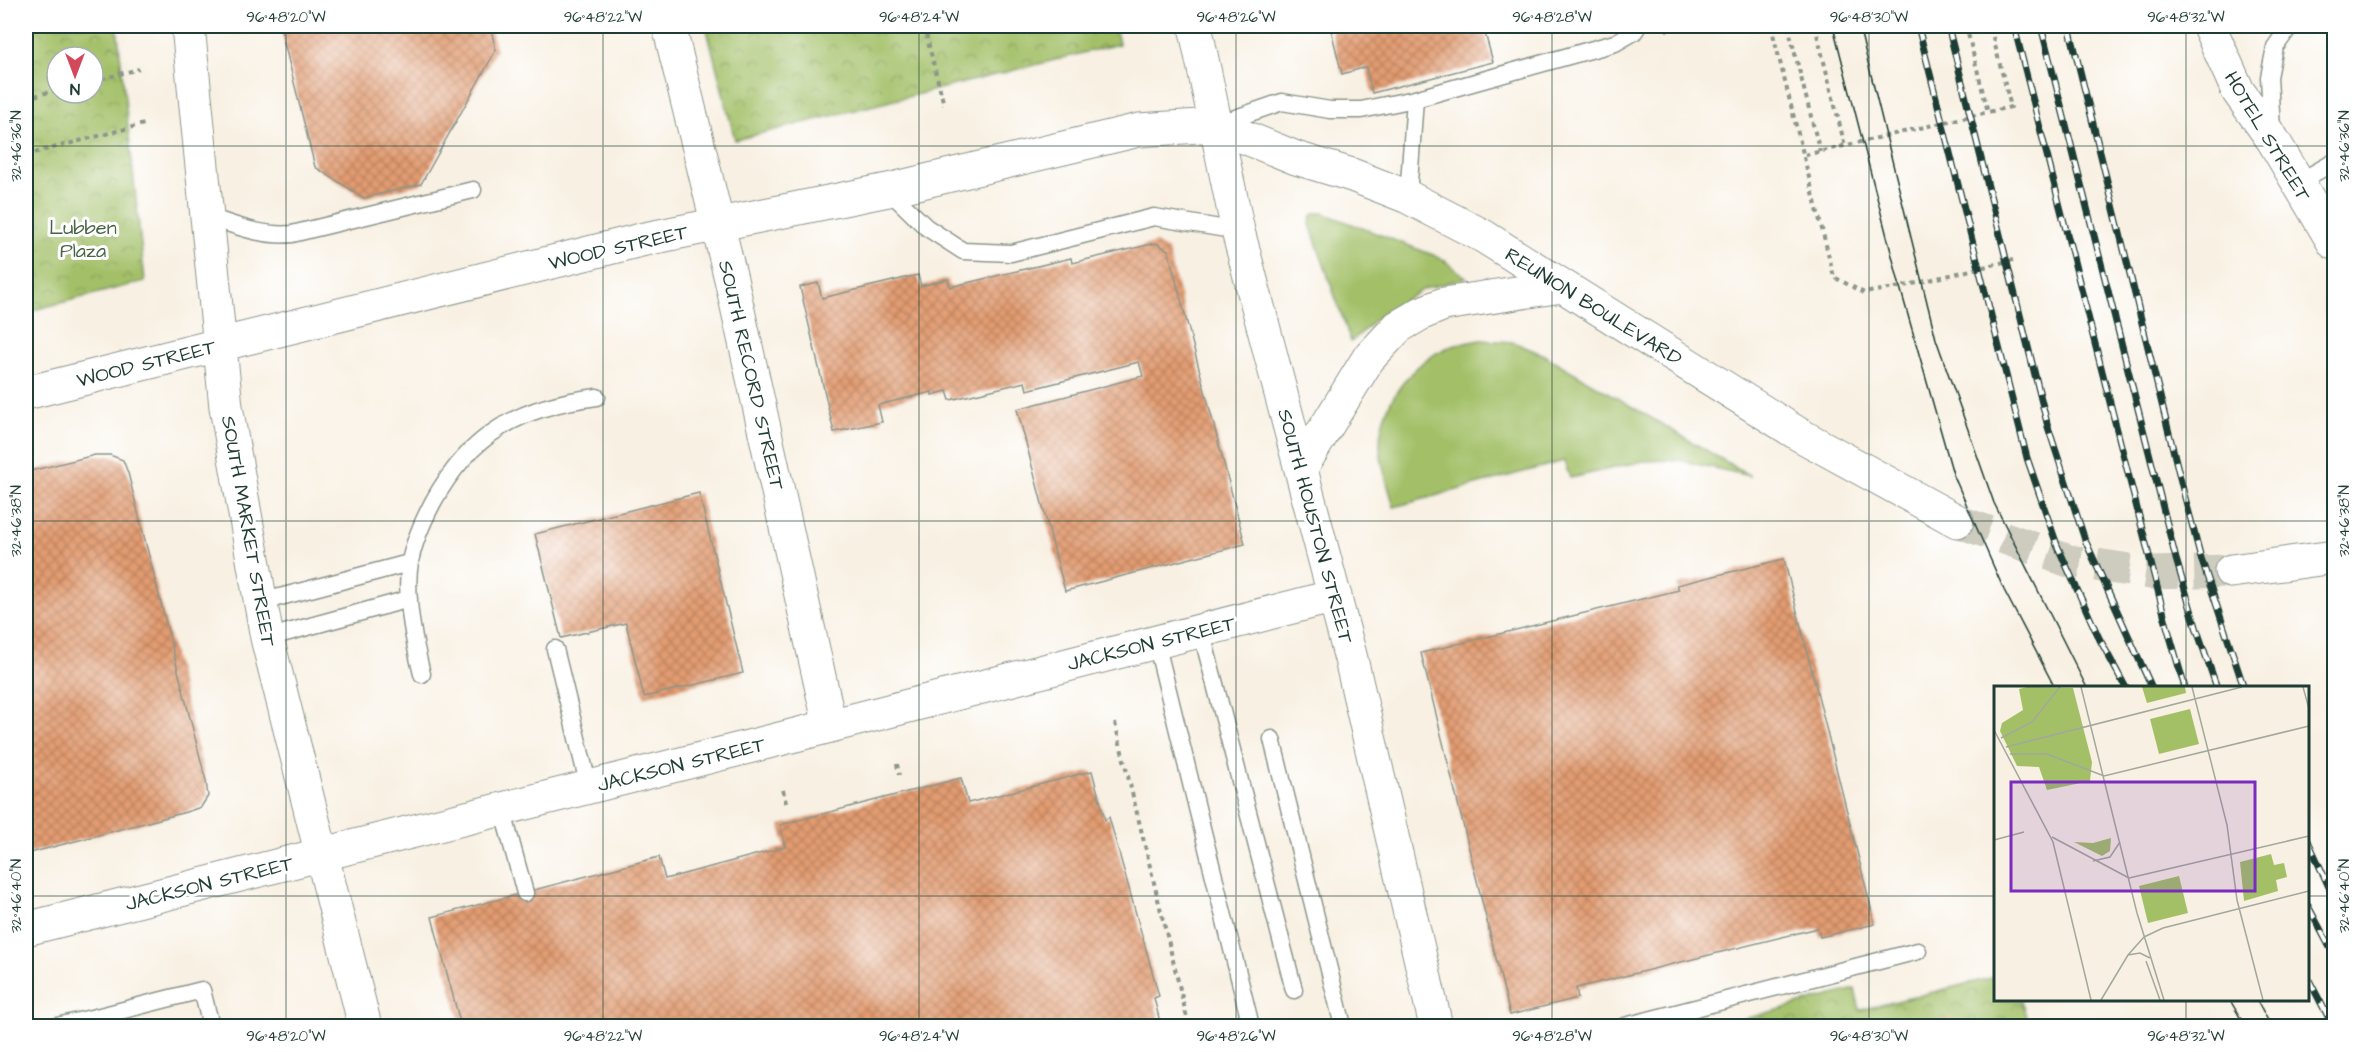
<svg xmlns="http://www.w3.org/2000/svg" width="2360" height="1052" font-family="'Architects Daughter',sans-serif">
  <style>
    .grass { fill: #a3c067; stroke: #617e4e; stroke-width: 1.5 }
    .park { fill: url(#park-crowns); stroke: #617e4e; stroke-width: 1.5; fill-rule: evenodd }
    .building { fill: url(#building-cross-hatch) }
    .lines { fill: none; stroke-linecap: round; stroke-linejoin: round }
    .tertiary-tunnel { stroke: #cdccbf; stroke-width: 33; stroke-dasharray: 33 16; stroke-linecap: butt }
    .service-casing { stroke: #8c968b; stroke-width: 19 }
    .minor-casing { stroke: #8c968b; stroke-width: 35 }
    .tertiary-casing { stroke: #8c968b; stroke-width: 35 }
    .secondary-casing { stroke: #8c968b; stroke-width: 35 }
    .path { stroke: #8c968b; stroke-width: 4; stroke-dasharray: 4.5 4.5; stroke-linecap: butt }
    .service { stroke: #fff; stroke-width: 16 }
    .minor { stroke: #fff; stroke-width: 33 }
    .tertiary { stroke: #fff; stroke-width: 33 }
    .secondary { stroke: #fff; stroke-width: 33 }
    .tram { stroke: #1f3d34; stroke-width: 1.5 }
    .rail-casing { stroke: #1f3d34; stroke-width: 7 }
    .rail { stroke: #fff; stroke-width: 4.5; stroke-dasharray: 14; stroke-linecap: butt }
    .ticks { fill: none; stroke: #1f3d34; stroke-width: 1.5; stroke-opacity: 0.45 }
    .labels { text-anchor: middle; stroke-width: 6; stroke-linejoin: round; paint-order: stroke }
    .street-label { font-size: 20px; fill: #1f3d34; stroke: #fff }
    .park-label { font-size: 20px; fill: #476443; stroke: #fff }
    .inset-road { fill: none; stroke: #a1a89c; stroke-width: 1.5 }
    .view { fill: #7b2cbf; fill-opacity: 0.15; stroke: #7b2cbf; stroke-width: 3 }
    .inset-edge { fill: none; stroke: #1f3d34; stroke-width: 3 }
    .neatline { fill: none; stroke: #1f3d34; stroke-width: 2 }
    .ticks-label { font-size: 15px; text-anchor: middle; fill: #1f3d34 }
  </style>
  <defs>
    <pattern id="park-crowns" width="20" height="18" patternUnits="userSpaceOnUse" patternTransform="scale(1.5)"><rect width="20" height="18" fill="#a3c067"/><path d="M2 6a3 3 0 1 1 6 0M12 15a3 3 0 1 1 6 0" fill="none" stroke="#849d56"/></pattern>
    <pattern id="building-cross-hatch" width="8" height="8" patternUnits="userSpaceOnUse" patternTransform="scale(1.5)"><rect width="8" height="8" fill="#e39c71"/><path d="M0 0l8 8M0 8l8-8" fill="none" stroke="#b7805e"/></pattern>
  </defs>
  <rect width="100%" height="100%" fill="#fff"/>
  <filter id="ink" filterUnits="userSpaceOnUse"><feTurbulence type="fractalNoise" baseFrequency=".0167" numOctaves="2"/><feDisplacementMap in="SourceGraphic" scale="12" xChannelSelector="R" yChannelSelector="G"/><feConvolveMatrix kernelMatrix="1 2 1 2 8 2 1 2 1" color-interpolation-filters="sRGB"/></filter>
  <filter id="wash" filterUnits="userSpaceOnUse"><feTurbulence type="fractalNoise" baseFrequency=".008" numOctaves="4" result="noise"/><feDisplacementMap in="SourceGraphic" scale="24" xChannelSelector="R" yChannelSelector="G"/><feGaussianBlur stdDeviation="1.35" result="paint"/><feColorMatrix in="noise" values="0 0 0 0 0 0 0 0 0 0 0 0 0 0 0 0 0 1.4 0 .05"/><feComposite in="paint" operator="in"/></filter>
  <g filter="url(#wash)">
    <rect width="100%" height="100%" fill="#f8f0e2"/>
    <path class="grass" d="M1315,213h8l118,45 26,20 -43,11 -40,23 -33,30 -41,-117 1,-8z
      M1481,340l32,2 31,13 206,121 -72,-16 -34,1 -74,17 -6,-17 -170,46c-5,-19 -13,-40 -14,-59 -2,-41 31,-86 69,-101 10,-3 22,-5 32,-7z"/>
    <path class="park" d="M26,26h91l28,255 -119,31zM57,57h36v36h-36z
      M706,26h409l4,18 -384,96z
      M1995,977l1,23h25l8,26h-311l137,-37 5,21z"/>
    <g id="blocks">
      <path class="building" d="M280,26h210l6,24 -75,134 -57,14 -49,-31z
        M1330,26h182l-27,7 8,29 -121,31 -6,-26 -24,7z
        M1156,243l12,7 77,294 -180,47 -48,-182 126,-33 -4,-14 -112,28 -2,-8 -75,18 -3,-9 -15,4v-3l-54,13 4,17 -48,10 -34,-145 18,-4 4,15 96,-23 3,11 27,-7 2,8 121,-29 1,5z
        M95,455h15l13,5 5,13 78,308 2,15 -7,11 -15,5 -160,42v-382z
        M699,493l44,180 -99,24 -18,-74 -65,15 -26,-104z
        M1784,559l91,365 -55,13 -2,-9 -242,60 2,10 -68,17 -89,-362 258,-63 -2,-5z
        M1092,771l13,49 4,-3 50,179 -5,2 7,28h-700l-29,-109 227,-60 6,22 120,-32 -5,-22 181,-47 7,25z
        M1948,1019l22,2 13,5h-89l23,-6 6,3z"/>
    </g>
  </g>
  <g filter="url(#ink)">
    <use href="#blocks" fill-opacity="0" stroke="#8c968b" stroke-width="1.5"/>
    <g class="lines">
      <path class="tertiary-tunnel" d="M1957,521l112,40 81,12 81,-2"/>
      <defs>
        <path id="service" d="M1218,124l64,-22 48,8h31l54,-11 200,-56 19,-11 4,-6
          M2272,130l-3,-53 6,-30 15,-21
          M2297,183l37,-21
          M888,190l38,37 37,24 48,2 143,-36 84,14
          M1408,197l7,-98
          M206,216c28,9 56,21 86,18l181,-44
          M261,602l148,-39
          M1201,630l93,360
          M267,638l142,-39
          M1156,642l95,384
          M555,649l34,138
          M422,674c-8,-32 -18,-79 -12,-112 4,-22 13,-41 23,-60 37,-68 88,-96 164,-105
          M1272,739l71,287
          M502,809l23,84
          M100,1016l102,-26 9,36
          M57,1026l43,-10 3,10
          M1625,1026l293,-75"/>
        <path id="minor" d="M669,26l62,253 99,447
          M2209,26l29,65 35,49 61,103
          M26,929l746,-188 563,-145"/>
        <path id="tertiary" d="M1215,125l81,33 56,17 56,22 75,39 317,199 157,86
          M2231,571l103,-14"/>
        <path id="secondary" d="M188,26l38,381 41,231 98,388
          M1195,26l43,205 113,428 85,367
          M26,393l619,-154 243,-49 251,-60 76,-5
          M1301,468l67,-109 30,-32 24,-14 22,-9 118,-18"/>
      </defs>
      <use href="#service" class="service-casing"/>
      <use href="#minor" class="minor-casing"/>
      <use href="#tertiary" class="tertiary-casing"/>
      <use href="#secondary" class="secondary-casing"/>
      <path class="path" d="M924,26l20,79
        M1771,26l63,251 30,16 36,-6 117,-28
        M1788,26l32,126
        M1815,26l30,120
        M1966,26l22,86 23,-5 -21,-81
        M1666,30l21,-4
        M93,81l46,-12
        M26,98l31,-8
        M26,155l118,-31
        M1805,155l183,-43
        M1115,723l74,303
        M897,764l2,11
        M783,790l3,13"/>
      <use href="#service" class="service"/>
      <use href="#minor" class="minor"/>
      <use href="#tertiary" class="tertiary"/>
      <use href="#secondary" class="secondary"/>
      <path class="tram" d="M1833,26l67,261 53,187 51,116 51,98
        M1859,26l77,313 58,164 93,185
        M2230,1000l15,26
        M2257,1000l14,26"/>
      <defs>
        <path id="rail" d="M1918,26l109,432 30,87 42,93 27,50
          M1948,26l100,401 37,113 67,148
          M2014,26l153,600 18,62
          M2041,26l135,533 21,71 20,58
          M2069,26l115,468 17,64 43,130
          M2308,841l26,57
          M2308,906l26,49
          M2308,978l25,48"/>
      </defs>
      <use href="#rail" class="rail-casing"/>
      <use href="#rail" class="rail"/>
    </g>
  </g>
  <path class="ticks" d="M286,26v1000M603,26v1000M919,26v1000M1236,26v1000M1552,26v1000M1869,26v1000M2186,26v662M26,146h2308M26,521h2308M26,896h1970M2308,896h26M2186,1000v26"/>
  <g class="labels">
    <g class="street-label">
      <text transform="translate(2268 136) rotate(59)" y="7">HOTEL STREET</text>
      <text transform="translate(618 247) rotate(-13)" y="7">WOOD STREET</text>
      <text transform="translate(1594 306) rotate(32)" y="7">REUNION BOULEVARD</text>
      <text transform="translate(146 363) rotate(-14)" y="7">WOOD STREET</text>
      <text transform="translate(752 375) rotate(77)" y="7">SOUTH RECORD STREET</text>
      <text transform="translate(1316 526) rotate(75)" y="7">SOUTH HOUSTON STREET</text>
      <text transform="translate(249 531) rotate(80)" y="7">SOUTH MARKET STREET</text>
      <text transform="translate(1151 643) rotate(-14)" y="7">JACKSON STREET</text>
      <text transform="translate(681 764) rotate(-14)" y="7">JACKSON STREET</text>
      <text transform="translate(209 883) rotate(-14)" y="7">JACKSON STREET</text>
    </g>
    <g class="park-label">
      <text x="83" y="234">Lubben<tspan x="83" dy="23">Plaza</tspan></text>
    </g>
  </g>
  <g transform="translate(1994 686)">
    <rect width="315" height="315" fill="#f8f0e2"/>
    <path d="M117,152l-1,13 -8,5 -28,-14 19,1z" fill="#a3c067"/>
    <path d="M33,1l46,1 19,74 -2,19 -43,9 -8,-23 -22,-1 -17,-35 2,-8 21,-13 -4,-21zM148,1h43l1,6 -39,10zM196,23l9,35 -40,10 -9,-35zM277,168l3,11 10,-2 3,14 -11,3 2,11 -34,10 -4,-39zM185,190l9,37 -40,10 -9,-37z" fill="#a3c067"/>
    <path class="inset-road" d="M87,1l56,226 27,87M198,1l35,138 10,75 26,100M309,1l6,22M0,44l59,112 38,158M7,52l31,-16 28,-35M12,61l236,-60M16,68h37l57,22 205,-50M58,151l77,41M0,154l30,-8M99,175l17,-4 10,-15M135,192l180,-42M150,251l19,-9 146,-37M134,269l12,-2 10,5M152,275l14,39M107,314l27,-45 16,-18"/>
    <path class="view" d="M17,96h244v109h-244z"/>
    <rect width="315" height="315" class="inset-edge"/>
  </g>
  <rect width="2360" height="1052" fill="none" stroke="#fff" stroke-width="66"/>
  <g transform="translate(75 75) rotate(180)"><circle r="28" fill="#ffffff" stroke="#a5b1ae" stroke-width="1.5"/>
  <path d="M0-4.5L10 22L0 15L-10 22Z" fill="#d1495b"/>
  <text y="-9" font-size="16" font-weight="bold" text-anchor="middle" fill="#1f3d34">N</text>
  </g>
  <rect x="33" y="33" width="2294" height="986" class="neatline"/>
  <g class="ticks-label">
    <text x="286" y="22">96°48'20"W</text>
    <text x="603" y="22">96°48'22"W</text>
    <text x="919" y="22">96°48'24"W</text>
    <text x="1236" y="22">96°48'26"W</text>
    <text x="1552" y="22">96°48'28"W</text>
    <text x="1869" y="22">96°48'30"W</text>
    <text x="2186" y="22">96°48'32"W</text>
    <text transform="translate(2344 146) rotate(-90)" y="5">32°46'36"N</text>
    <text transform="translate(16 146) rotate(-90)" y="5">32°46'36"N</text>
    <text transform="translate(2344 521) rotate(-90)" y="5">32°46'38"N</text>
    <text transform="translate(16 521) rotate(-90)" y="5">32°46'38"N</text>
    <text transform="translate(2344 896) rotate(-90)" y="5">32°46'40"N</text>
    <text transform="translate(16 896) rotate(-90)" y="5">32°46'40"N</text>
    <text x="286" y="1041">96°48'20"W</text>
    <text x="603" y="1041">96°48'22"W</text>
    <text x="919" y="1041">96°48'24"W</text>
    <text x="1236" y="1041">96°48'26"W</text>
    <text x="1552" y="1041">96°48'28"W</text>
    <text x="1869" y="1041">96°48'30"W</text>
    <text x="2186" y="1041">96°48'32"W</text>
  </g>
</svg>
